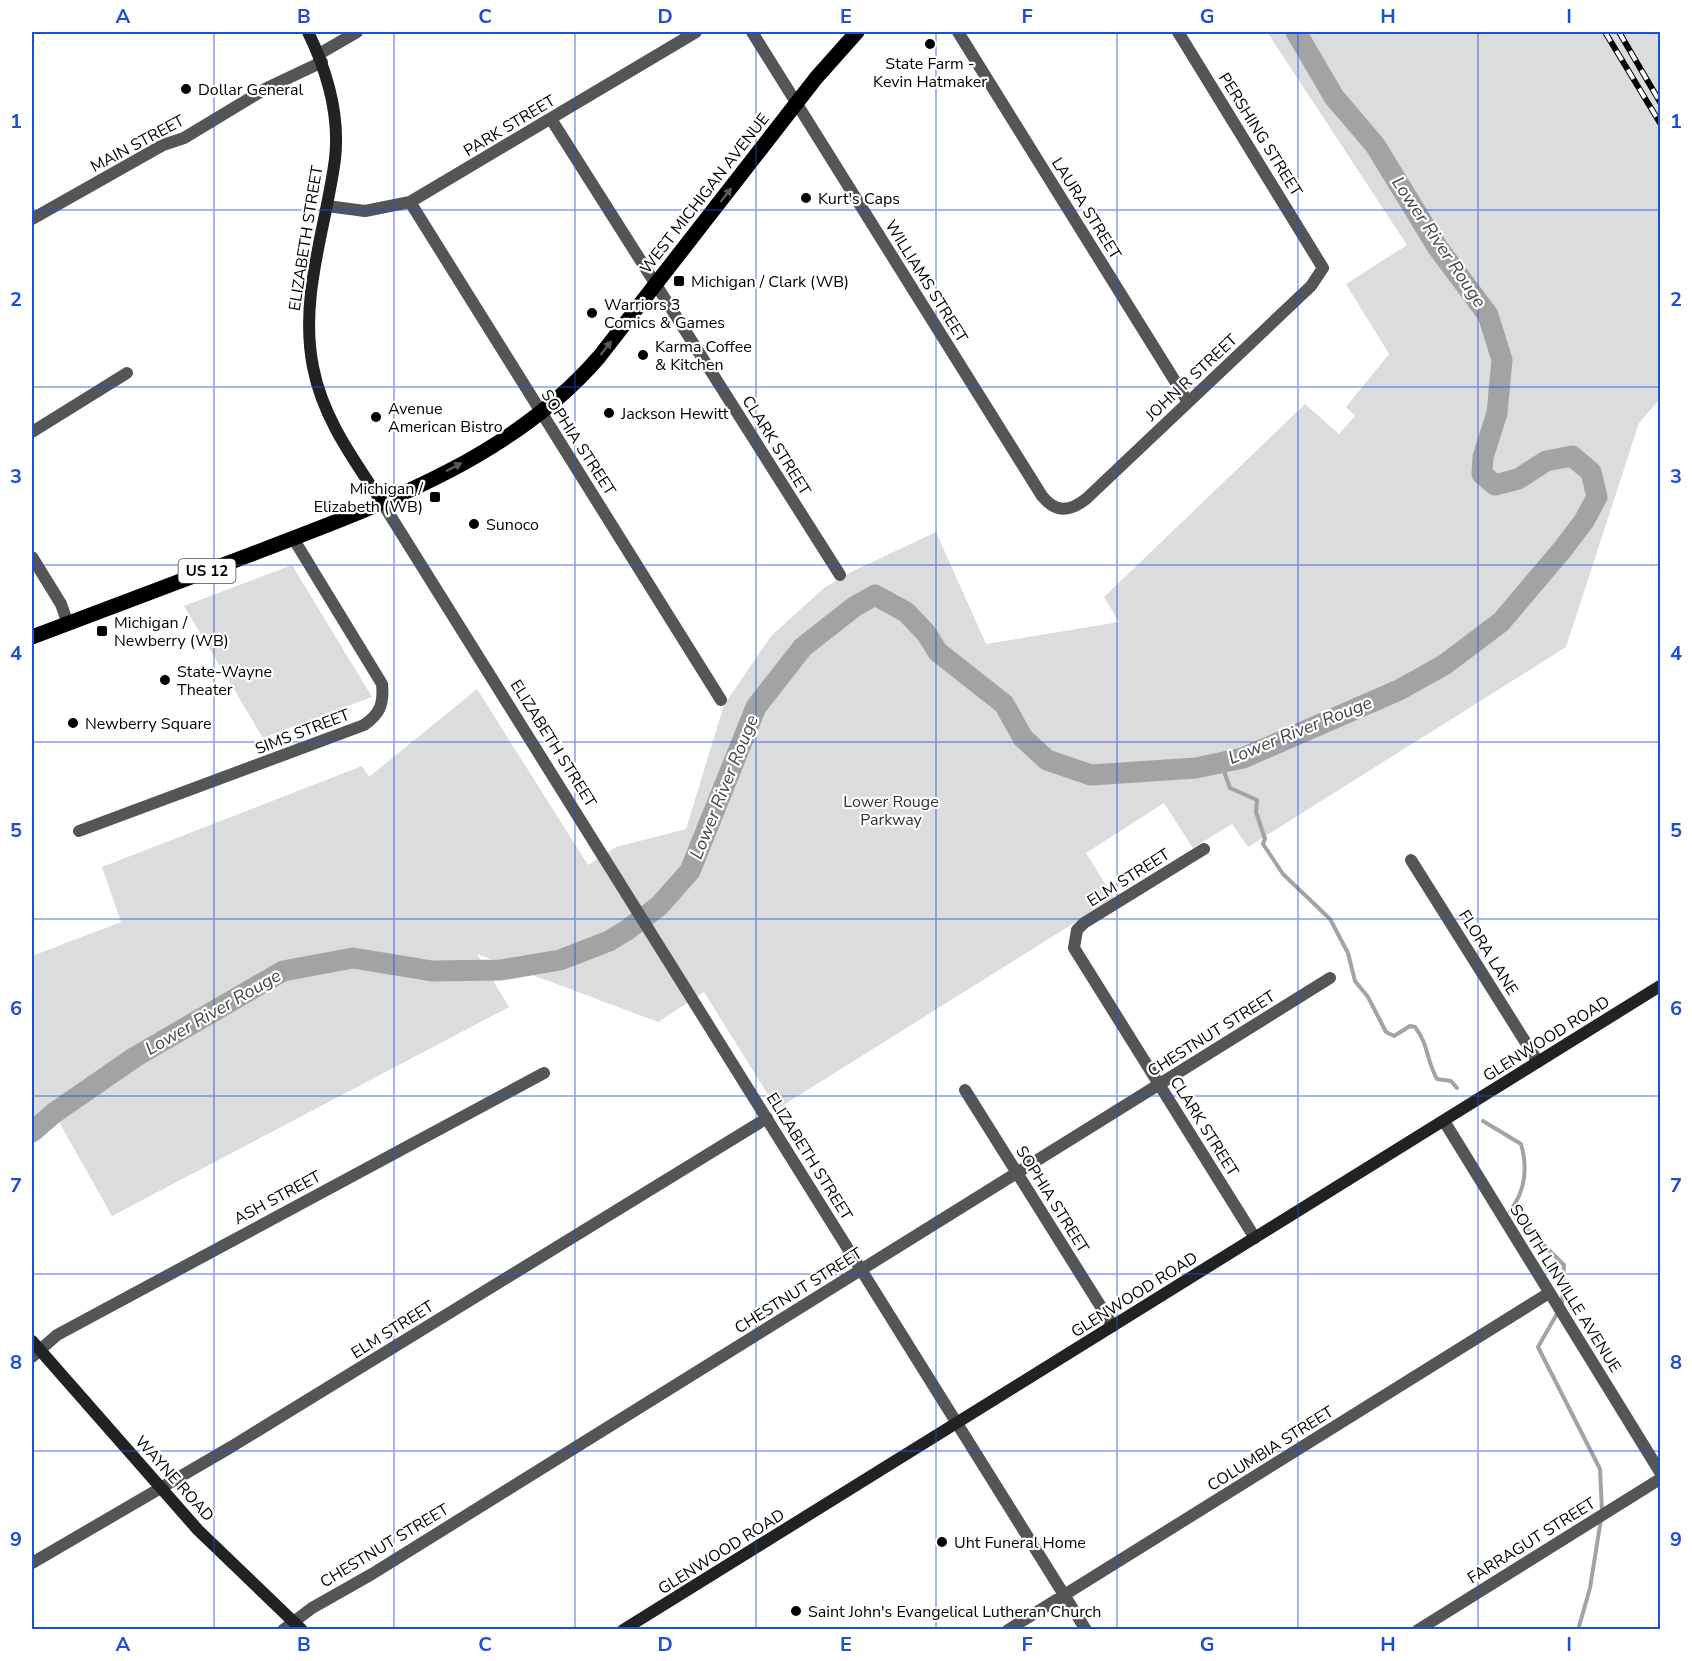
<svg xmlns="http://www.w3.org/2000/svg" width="1692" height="1661" font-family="'Nunito Sans',sans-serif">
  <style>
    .green { fill: #dcdcdc }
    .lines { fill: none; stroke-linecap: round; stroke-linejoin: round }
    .stream { stroke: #a3a3a3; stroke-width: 4 }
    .river { stroke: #a3a3a3; stroke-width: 21 }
    .street { stroke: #555; stroke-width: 12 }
    .secondary { stroke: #222; stroke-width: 12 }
    .primary { stroke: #000; stroke-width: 15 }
    .rail-casing { stroke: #000; stroke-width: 6 }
    .rail { stroke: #fff; stroke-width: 4; stroke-dasharray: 11; stroke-linecap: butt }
    .oneway { fill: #595959 }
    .grid { fill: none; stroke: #1d4ed8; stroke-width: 1.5; stroke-opacity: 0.55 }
    .poi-dot { fill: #000; stroke: #fff; stroke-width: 2 }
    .labels { text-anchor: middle; stroke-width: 4.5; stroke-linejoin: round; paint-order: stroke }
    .shield { fill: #fff; stroke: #4c4c4c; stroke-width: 1.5 }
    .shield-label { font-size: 15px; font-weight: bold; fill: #000 }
    .poi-label { font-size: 16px; fill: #000; stroke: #fff; text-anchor: start }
    .street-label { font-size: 16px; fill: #000; stroke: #fff }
    .park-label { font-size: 16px; fill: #333; stroke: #fff }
    .water-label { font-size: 18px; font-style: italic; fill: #444; stroke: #fff }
    .neatline { fill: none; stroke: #1d4ed8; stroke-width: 2 }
    .grid-label { font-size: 20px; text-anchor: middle; font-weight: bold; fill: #1d4ed8 }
  </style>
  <rect width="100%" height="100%" fill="#fff"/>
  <path class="green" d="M1267,32h393v367l-21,24 -73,224 -318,200 -16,-23 -39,24 -29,-45 -78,50 28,45 -337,211 -73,-117 -46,30 -181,-68 32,53 -397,209 -58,-103 -22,19v-176l89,-34 -19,-55 260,-101 7,11 108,-88 111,176 28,-18 70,-18 38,-124 47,-69 53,-48 27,-16 85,-40 50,112 133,-22 -15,-25 201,-193 34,30 16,-18 -9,-9 43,-53 -43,-70 61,-39z
    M292,565l80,132 -109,41 -79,-132z"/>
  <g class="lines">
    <path class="stream" d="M1221,763l9,25 27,12 -1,12 9,27 -2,5 20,30 47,45 18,34 7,28 13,16 18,35 8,4 16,-10 5,1c13,16 12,35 22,52l14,2 6,7
      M1483,1121l38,23c7,24 4,47 -11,67l54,54 -2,40
      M1558,1312l-20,35 62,122 2,42
      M1578,1630l12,-42 11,-69"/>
    <path class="river" d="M32,1132l22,-19 81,-56 148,-86 70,-13 79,13 69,-1 59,-10 49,-19 18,-11 32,-24 31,-35 66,-164 47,-60 51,-40 21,-12 31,17 20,21 12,19 66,52 19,34 24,22 44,15 105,-7 47,-10 156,-68 45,-25 57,-43 61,-72 22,-29 13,-24 -6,-25 -19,-16 -26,5 -28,18 -23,6 -13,-11 1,-17 14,-44 5,-53 -14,-45 -50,-67 -63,-103 -41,-48 -38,-65"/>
    <path class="street" d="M752,32l290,464c14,17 27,16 44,3l225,-213 12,-18 -145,-236
      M958,32l230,370
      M319,54l38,-22
      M551,119l289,456
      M410,202l311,498
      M327,206l38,5 45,-9 286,-170
      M32,219l131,-74 21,-7 81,-49 57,-27
      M32,432l95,-59
      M383,504l703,1126
      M32,557l29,47 7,20
      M79,831l285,-106c16,-11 20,-21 18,-41l-89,-146
      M1204,849l-120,74 -7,7 -3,18 181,290
      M1411,860l127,202
      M965,1090l148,236
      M1444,1121l216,351
      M32,1357l25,-22 487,-262
      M32,1563l199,-116 536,-329
      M283,1630l29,-22 60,-34 958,-596
      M1008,1630l541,-337
      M1418,1630l242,-151"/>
    <path class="secondary" d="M308,32c19,39 32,83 27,127 -9,69 -36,138 -22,208 10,52 41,93 70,137
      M32,1341l166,189 104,100
      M623,1630l1037,-644"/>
    <path class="primary" d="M32,637c73,-27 147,-56 220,-83 125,-48 258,-94 347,-197l217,-279 41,-46"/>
    <defs>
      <path id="rail" d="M1605,32l55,91
        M1619,32l41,70"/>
    </defs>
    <use href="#rail" class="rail-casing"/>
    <use href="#rail" class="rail"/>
  </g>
  <defs><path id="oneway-solid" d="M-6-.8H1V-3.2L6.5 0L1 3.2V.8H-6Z" transform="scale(1.5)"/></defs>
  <g class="oneway">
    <use href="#oneway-solid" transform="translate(726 195) rotate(-52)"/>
    <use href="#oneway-solid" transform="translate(606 348) rotate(-52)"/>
    <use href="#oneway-solid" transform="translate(454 467) rotate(-27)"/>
  </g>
  <path class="grid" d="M214,32v1598M394,32v1598M575,32v1598M756,32v1598M936,32v1598M1117,32v1598M1298,32v1598M1478,32v1598M32,210h1628M32,387h1628M32,565h1628M32,742h1628M32,919h1628M32,1096h1628M32,1274h1628M32,1451h1628"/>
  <g class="poi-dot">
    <circle cx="930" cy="44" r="6"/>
    <circle cx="186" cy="89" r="6"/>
    <circle cx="806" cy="198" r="6"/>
    <rect x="673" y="275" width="12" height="12" rx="3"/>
    <circle cx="592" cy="313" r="6"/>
    <circle cx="643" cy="355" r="6"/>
    <circle cx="609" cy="413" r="6"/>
    <circle cx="376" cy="417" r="6"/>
    <rect x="429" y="491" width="12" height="12" rx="3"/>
    <circle cx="474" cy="524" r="6"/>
    <rect x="96" y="625" width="12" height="12" rx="3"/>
    <circle cx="165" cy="680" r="6"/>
    <circle cx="73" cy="723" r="6"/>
    <circle cx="942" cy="1542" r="6"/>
    <circle cx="796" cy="1611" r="6"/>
  </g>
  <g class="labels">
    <rect class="shield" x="178.5" y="559" width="57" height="24" rx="4.5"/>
    <g class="shield-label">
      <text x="207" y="576">US 12</text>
    </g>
    <g class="poi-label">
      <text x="930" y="69" text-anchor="middle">State Farm -<tspan x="930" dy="18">Kevin Hatmaker</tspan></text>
      <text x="198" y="95">Dollar General</text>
      <text x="818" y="204">Kurt's Caps</text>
      <text x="691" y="287">Michigan / Clark (WB)</text>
      <text x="604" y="310">Warriors 3<tspan x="604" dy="18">Comics &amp; Games</tspan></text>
      <text x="655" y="352">Karma Coffee<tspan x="655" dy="18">&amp; Kitchen</tspan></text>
      <text x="388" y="414">Avenue<tspan x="388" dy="18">American Bistro</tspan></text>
      <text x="621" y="419">Jackson Hewitt</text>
      <text x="423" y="494" text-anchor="end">Michigan /<tspan x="423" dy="18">Elizabeth (WB)</tspan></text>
      <text x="486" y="530">Sunoco</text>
      <text x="114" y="628">Michigan /<tspan x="114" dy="18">Newberry (WB)</tspan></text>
      <text x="177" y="677">State-Wayne<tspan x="177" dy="18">Theater</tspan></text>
      <text x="85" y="729">Newberry Square</text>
      <text x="954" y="1548">Uht Funeral Home</text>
      <text x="808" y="1617">Saint John's Evangelical Lutheran Church</text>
    </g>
    <g class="street-label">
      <text transform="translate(509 125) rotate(-31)" y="6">PARK STREET</text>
      <text transform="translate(1261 134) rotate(58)" y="6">PERSHING STREET</text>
      <text transform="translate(137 143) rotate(-28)" y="6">MAIN STREET</text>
      <text transform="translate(704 193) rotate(-52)" y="6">WEST MICHIGAN AVENUE</text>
      <text transform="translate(1087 208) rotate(58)" y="6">LAURA STREET</text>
      <text transform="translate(305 238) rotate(-81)" y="6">ELIZABETH STREET</text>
      <text transform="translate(927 281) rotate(58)" y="6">WILLIAMS STREET</text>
      <text transform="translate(1191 377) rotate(-43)" y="6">JOHN R STREET</text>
      <text transform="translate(579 442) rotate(57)" y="6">SOPHIA STREET</text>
      <text transform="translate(777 445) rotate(58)" y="6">CLARK STREET</text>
      <text transform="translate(302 731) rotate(-21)" y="6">SIMS STREET</text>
      <text transform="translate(554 743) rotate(58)" y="6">ELIZABETH STREET</text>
      <text transform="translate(1128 877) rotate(-32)" y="6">ELM STREET</text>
      <text transform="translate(1489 952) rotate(58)" y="6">FLORA LANE</text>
      <text transform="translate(1211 1033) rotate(-32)" y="6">CHESTNUT STREET</text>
      <text transform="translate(1546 1038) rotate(-32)" y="6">GLENWOOD ROAD</text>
      <text transform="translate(1205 1126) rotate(58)" y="6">CLARK STREET</text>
      <text transform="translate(810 1156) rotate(58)" y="6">ELIZABETH STREET</text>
      <text transform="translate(277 1197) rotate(-28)" y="6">ASH STREET</text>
      <text transform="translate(1053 1199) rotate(58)" y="6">SOPHIA STREET</text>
      <text transform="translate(1566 1288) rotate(58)" y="6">SOUTH LINVILLE AVENUE</text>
      <text transform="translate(798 1290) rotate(-32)" y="6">CHESTNUT STREET</text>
      <text transform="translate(1134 1294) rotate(-32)" y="6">GLENWOOD ROAD</text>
      <text transform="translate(392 1329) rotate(-32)" y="6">ELM STREET</text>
      <text transform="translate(1270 1448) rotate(-32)" y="6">COLUMBIA STREET</text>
      <text transform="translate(175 1478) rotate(48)" y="6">WAYNE ROAD</text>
      <text transform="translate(1531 1540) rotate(-32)" y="6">FARRAGUT STREET</text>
      <text transform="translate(384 1545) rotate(-31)" y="6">CHESTNUT STREET</text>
      <text transform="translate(721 1551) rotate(-32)" y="6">GLENWOOD ROAD</text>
    </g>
    <g class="park-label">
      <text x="891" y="807">Lower Rouge<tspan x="891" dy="18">Parkway</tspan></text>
    </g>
    <g class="water-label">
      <text transform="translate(1439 242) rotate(56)" y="6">Lower River Rouge</text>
      <text transform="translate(1300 730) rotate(-22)" y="6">Lower River Rouge</text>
      <text transform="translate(724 787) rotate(-68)" y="6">Lower River Rouge</text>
      <text transform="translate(213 1012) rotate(-30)" y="6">Lower River Rouge</text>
    </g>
  </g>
  <rect width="1692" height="1661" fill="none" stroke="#ffffff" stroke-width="66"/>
  <rect x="33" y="33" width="1626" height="1595" class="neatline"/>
  <g class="grid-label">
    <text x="123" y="23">A</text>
    <text x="304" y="23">B</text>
    <text x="485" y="23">C</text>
    <text x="665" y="23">D</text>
    <text x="846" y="23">E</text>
    <text x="1027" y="23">F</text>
    <text x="1207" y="23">G</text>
    <text x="1388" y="23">H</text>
    <text x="1569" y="23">I</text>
    <text x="16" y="128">1</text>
    <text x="1676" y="128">1</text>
    <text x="16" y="306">2</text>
    <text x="1676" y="306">2</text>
    <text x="16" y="483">3</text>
    <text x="1676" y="483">3</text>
    <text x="16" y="660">4</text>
    <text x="1676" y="660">4</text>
    <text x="16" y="837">5</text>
    <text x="1676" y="837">5</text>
    <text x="16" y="1015">6</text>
    <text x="1676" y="1015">6</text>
    <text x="16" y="1192">7</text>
    <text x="1676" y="1192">7</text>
    <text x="16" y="1369">8</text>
    <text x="1676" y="1369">8</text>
    <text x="16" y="1546">9</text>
    <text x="1676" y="1546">9</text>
    <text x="123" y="1651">A</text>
    <text x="304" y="1651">B</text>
    <text x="485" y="1651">C</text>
    <text x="665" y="1651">D</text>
    <text x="846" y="1651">E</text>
    <text x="1027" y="1651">F</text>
    <text x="1207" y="1651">G</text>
    <text x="1388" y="1651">H</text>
    <text x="1569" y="1651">I</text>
  </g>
</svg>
